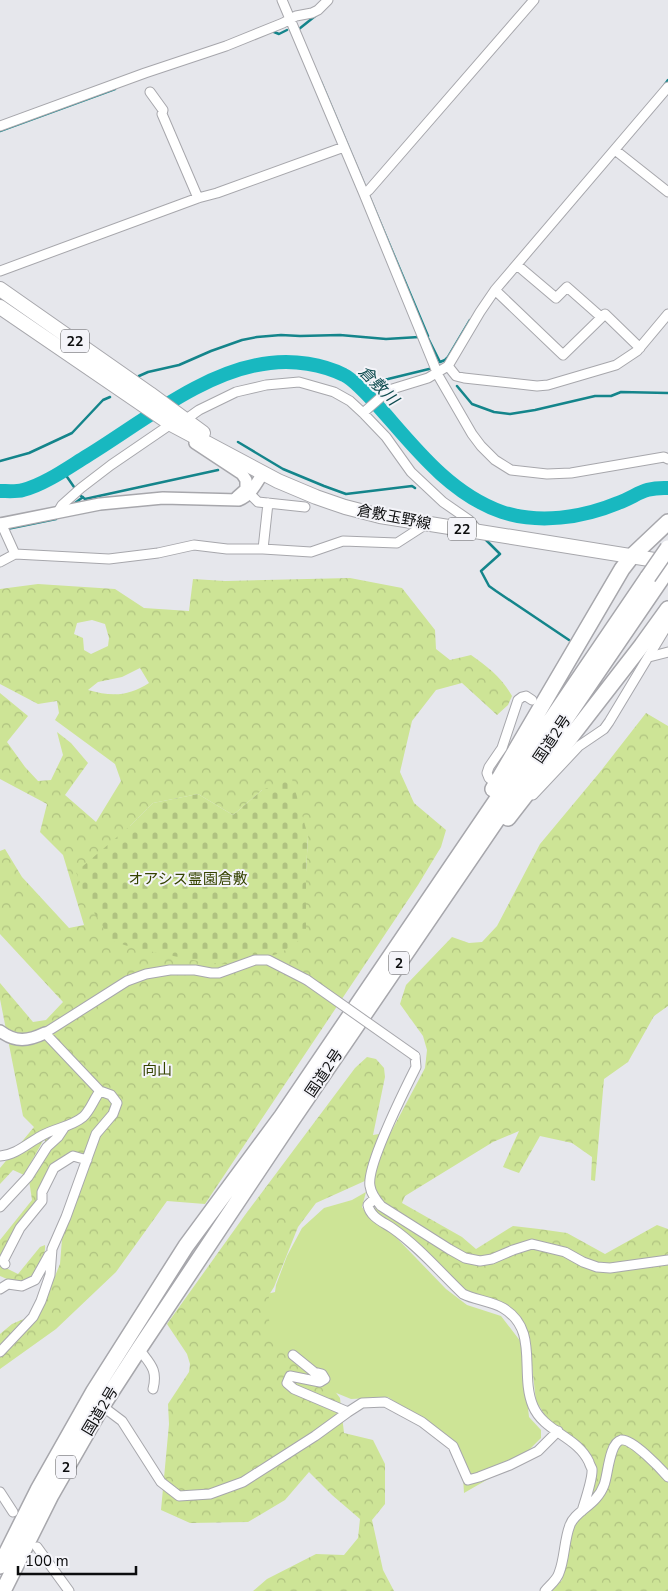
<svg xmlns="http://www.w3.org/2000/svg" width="668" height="1591" font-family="'Nunito Sans','Noto Sans JP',sans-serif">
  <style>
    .grass { fill: #cde496 }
    .forest { fill: url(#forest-crowns); fill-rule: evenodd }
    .cemetery { fill: url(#cemetery-stones) }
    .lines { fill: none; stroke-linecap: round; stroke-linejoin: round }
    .stream { stroke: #14858b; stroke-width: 2.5 }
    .river { stroke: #18b8c0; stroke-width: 14 }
    .street-casing { stroke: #a7a7ac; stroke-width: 11 }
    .secondary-casing { stroke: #a7a7ac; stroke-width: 14 }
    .primary-casing { stroke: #a7a7ac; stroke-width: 16 }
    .highway-casing { stroke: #a7a7ac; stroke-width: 18 }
    .street { stroke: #fff; stroke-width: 9 }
    .secondary { stroke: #fff; stroke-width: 11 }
    .primary { stroke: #fff; stroke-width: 14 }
    .highway { stroke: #fff; stroke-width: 15 }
    .street-bridge-casing { stroke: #a7a7ac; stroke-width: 11; stroke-linecap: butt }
    .highway-bridge-casing { stroke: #a7a7ac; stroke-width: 18; stroke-linecap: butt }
    .street-bridge { stroke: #fff; stroke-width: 9 }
    .highway-bridge { stroke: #fff; stroke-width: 15 }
    .labels { text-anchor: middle; stroke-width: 4; stroke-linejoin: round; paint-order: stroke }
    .shield { fill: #f4f4f9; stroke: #525254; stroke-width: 1 }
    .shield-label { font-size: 14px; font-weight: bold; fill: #0c0d0e }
    .street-label { font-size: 15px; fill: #0c0d0e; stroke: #f4f4f9 }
    .park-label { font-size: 15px; fill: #354300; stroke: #f4f4f9 }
    .water-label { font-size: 16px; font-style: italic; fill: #104d50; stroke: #f4f4f9 }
  </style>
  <defs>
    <pattern id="forest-crowns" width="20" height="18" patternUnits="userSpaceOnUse" patternTransform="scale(1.25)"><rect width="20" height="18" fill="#cde496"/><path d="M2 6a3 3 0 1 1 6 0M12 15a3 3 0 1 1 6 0" fill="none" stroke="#afc280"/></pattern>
    <pattern id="cemetery-stones" width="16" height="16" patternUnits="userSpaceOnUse" patternTransform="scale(1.25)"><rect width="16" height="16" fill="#cde496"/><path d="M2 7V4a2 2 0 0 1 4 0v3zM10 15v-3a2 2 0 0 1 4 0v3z" fill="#afc280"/></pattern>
  </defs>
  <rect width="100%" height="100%" fill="#e6e7ec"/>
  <path class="grass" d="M366,1192l-4,15 8,12 18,10 58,60 21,16 34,11 20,26 8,75 12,13v8l-25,25 -52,30 -2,-34 -6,-14 -68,-48 -37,2 -22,-9 -57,-44 -6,-35 1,-17 8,-2 1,-7 11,-29 15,-28 22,-20 28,-8z"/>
  <path class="forest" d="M350,578l52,10 33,42 1,19 14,11 21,-5c16,11 31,23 41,41l-4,9 -11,10 -35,-32 -26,7 -24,31 -12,51 14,31 32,27 -5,17 -23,38 -213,319 -38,-3 -51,71 -60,57 -56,40v-35l12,-10 28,-12 20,-48 2,-25 26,-77 -22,-5 -19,16 -12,32 -35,51v-16l32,-40 -3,-20 21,-29 -6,-12 -20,36 -11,-5 -13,14v-16l34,-41 -11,-11 -23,-117v-16l33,39 13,-2 17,-18 -63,-68v-83l5,-2 17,28 47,51 15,-3 -21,-70 -23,-23 7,-28 -47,-25v-86l28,23 -21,26 18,25 13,14 13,-1 12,-25 -6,-23 14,11 17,20 -23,32 31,27 25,-41 -6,-17 -60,-44 4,-7 -2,-12 -19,3 -38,-20v-95l38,-5 77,5 29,19 45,3 4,-32 32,2zM92,620l13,4 4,14 -1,8 -17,8 -7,-4 -1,-12 -9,-4 3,-11zM140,668l9,15c-20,13 -37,14 -61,7l10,-8 24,-5zM262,790l46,46 -2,36 -176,-46 23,-23 45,-9 35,21z
    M646,713l22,13v280l-14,10 -26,46 -24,17 -9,102 -4,-1 1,-23 -20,-14 -32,-7 -21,37 -16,-6 16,-36 -26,11 -88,54 -3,7 60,34 14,12 37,-23 26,3 28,4 38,21 52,-29 11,4v362h-116l10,-11 11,-55 13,-12 3,-57 -9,-13 -25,-16 -9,-10 -10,-16 -6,-53 -9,-26 -48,-26 -99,-84 -2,-5 9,3 -7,-25 -7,-5 -51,23 -18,24 -24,60 -5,8 -1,17 4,28 18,18 41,28 9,12 4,35 29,7 12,24v40l-13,16 11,50 11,21h-141l14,-12 49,-25 28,1 14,-17 2,-19 -28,-24 -23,-23 -24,28 -37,22 -58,1 -29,-13 8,-86 -1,-20 21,-32 1,-8 -3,-10 -20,-30 78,-109 110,-147 12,-11 9,2 8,9 1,9 -12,58 18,-3 34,-64 2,-18 -4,-14 -23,-32 6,-19 46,-48 17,6 13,-1 15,-16 43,-82 60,-72z
    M45,1245c1,11 -7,31 -16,37 -2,2 -5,2 -8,3l-21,-9v-11l18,9 22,-27z"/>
  <path class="cemetery" d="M292,779l16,57 -2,36v63l-25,18 -26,7 -28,4 -24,-2 -69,-14 -22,-7 -24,-38 -12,-31 54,-46 23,-23 45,-9 35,21 29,-25z"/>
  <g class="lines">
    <path class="stream" d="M299,29l20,-16
      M274,32l5,2 8,-4
      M321,82l107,254
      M663,87l5,-7
      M0,131l115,-42
      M427,336l13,26
      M440,362l5,-2 3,-3 22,-37
      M139,376l9,-4 31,-7 32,-14 31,-11 15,-3 24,-2 19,1 40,-1 46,4 33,-2
      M355,384l33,-5 41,-10
      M457,386l15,18 22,8 16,2 25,-4 60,-14h16l10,-4 47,1
      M238,442l45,27 41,17 22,8 66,-8 3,2
      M0,461l29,-8 43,-20 31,-33 7,-3
      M63,471l11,16
      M81,496l4,3 133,-29
      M75,503l8,-6
      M7,529l49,-10
      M486,540l14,14 -19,17 8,15 7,5 73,49"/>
    <path class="river" d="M0,491c7,0 16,1 23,-1 21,-5 46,-23 64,-34 54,-33 118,-86 183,-93 24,-3 52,1 74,12 11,5 33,30 42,40 32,37 67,80 116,97 37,12 80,6 116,-9 21,-8 25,-16 50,-15"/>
    <defs>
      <path id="street" d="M282,0l82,194 75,183 33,57 9,12 14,14 16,10 36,4 24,-1 93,-16 4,2
        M150,92l13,18 -1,4 36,84
        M0,126l145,-53 81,-27 57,-23 13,-7 16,-3 6,-3 10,-10
        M615,150l53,42
        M364,194l5,-4 165,-190
        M517,265l39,33 11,-11 34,30
        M0,271l198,-73 19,-5 127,-46
        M495,290l68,65 42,-41 35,34
        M448,366l8,10 8,2 73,8 11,-1 68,-20 21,-14 31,-37
        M363,413l26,-23 39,-12 20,-12 32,-54 15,-22 173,-203
        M185,420l14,-10 37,-18 30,-7 33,-3 35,10 16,9 13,12 23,24 25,35 32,30 26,18 9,11
        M249,493l9,9 47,5
        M58,512l4,-7 19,-17 30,-23 60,-41
        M1,523l14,31 94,5 49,-6 36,-8 33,4h36l48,3 32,-11 54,2 31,-20
        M263,549l5,-46
        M0,562l15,-8
        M649,657l19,-5
        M496,783l-7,-5 -2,-5 2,-6 13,-19 16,-48 4,-3 4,-1 6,4
        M533,795l46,-49 25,-17 5,-7 59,-98
        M415,1056l1,11c-11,22 -50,99 -46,119 1,8 6,14 11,20l68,43 16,9 15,3 12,-2 21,-9 19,-6 33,8 18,10 14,5 13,1 58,-8
        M0,1156c16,-1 28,-13 41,-20 14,-8 30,-9 42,-19 7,-6 11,-18 17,-26
        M375,1198l-7,7c2,12 15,17 24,23 26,18 48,44 71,66 12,6 28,7 40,14 37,22 16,65 30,98 11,26 44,30 56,56 0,1 3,7 3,7 1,9 -7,32 -10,42
        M0,1207l28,-30 19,-30 11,-10 6,-9
        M5,1264l-2,-3 17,-33 22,-27v-9l12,-24 19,-12 14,4
        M0,1289l8,-5 14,2 13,-6 14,-25
        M139,1349c11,15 19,20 14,40
        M0,1352l33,-35 8,-16 9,-26 2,-26 14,-32 30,-83 17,-20 4,-11 -6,-8 -11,-4 -55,-58 82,-52 19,-7 24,-4h25l16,3h8l36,-13h13l39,20
        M102,1406l20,15 39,61 18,14 31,-2 33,-12 72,-46 33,-24 -54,-23 -7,-6 3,-7 30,6 5,-3 -3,-5 -8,-2 -21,-17
        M348,1412l14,-9 23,-1 37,20 31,24 15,34 11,-3 31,-12 28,-14 20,-20
        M0,1492l13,20
        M37,1547l32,44
        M545,1591c4,-5 12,-11 14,-18 6,-15 5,-33 11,-48 5,-14 27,-20 34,-40 4,-9 5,-42 17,-45 11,-2 40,29 47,37"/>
      <path id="secondary" d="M195,443l47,31 4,6v9l-9,8
        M0,524l100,-20 63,-6 76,2c12,-5 17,-16 24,-27
        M0,1031c16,12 28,10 45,2"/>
      <path id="primary" d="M0,289l150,105 53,39
        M0,307l171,117 107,57 38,16 29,10 35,9 288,46"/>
      <path id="highway" d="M493,789l129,-220 10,-13 36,-34
        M508,818l134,-173 26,-36
        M0,1566l38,-76 56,-99 92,-145 96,-130 366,-539
        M3,1591l48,-96 51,-89 37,-57 153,-229 376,-551"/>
    </defs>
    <use href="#street" class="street-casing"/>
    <use href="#secondary" class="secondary-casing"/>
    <use href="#primary" class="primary-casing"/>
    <use href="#highway" class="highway-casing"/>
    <use href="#street" class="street"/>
    <use href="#secondary" class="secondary"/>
    <use href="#primary" class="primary"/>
    <use href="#highway" class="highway"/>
    <defs>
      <path id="street-bridge" d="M307,980l108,76"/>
      <path id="highway-bridge" d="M648,577l20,-29"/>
    </defs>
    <use href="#street-bridge" class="street-bridge-casing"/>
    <use href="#highway-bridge" class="highway-bridge-casing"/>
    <use href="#street-bridge" class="street-bridge"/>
    <use href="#highway-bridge" class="highway-bridge"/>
  </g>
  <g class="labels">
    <g class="shield">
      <rect x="61" y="329.5" width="28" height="23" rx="4"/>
      <rect x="448" y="517.5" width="28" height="23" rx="4"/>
      <rect x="389" y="951.5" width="20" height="23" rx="4"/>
      <rect x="56" y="1455.5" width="20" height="23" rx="4"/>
    </g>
    <g class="shield-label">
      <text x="75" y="346">22</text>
      <text x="462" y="534">22</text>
      <text x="399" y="968">2</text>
      <text x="66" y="1472">2</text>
    </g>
    <g class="street-label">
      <text transform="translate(394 517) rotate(11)" y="5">倉敷玉野線</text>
      <text transform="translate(552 739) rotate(-56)" y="5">国道2号</text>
      <text transform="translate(324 1073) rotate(-56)" y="5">国道2号</text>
      <text transform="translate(100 1411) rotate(-59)" y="5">国道2号</text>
    </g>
    <g class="park-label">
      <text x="188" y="884">オアシス霊園倉敷</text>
      <text x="157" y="1075">向山</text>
    </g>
    <g class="water-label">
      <text transform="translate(379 385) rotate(45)" y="6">倉敷川</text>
    </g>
  </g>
  <path d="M18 1566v8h118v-8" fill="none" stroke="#0c0d0e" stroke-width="2.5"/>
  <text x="25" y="1566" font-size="15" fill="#0c0d0e" stroke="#f4f4f9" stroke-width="4" paint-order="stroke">100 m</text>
</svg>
